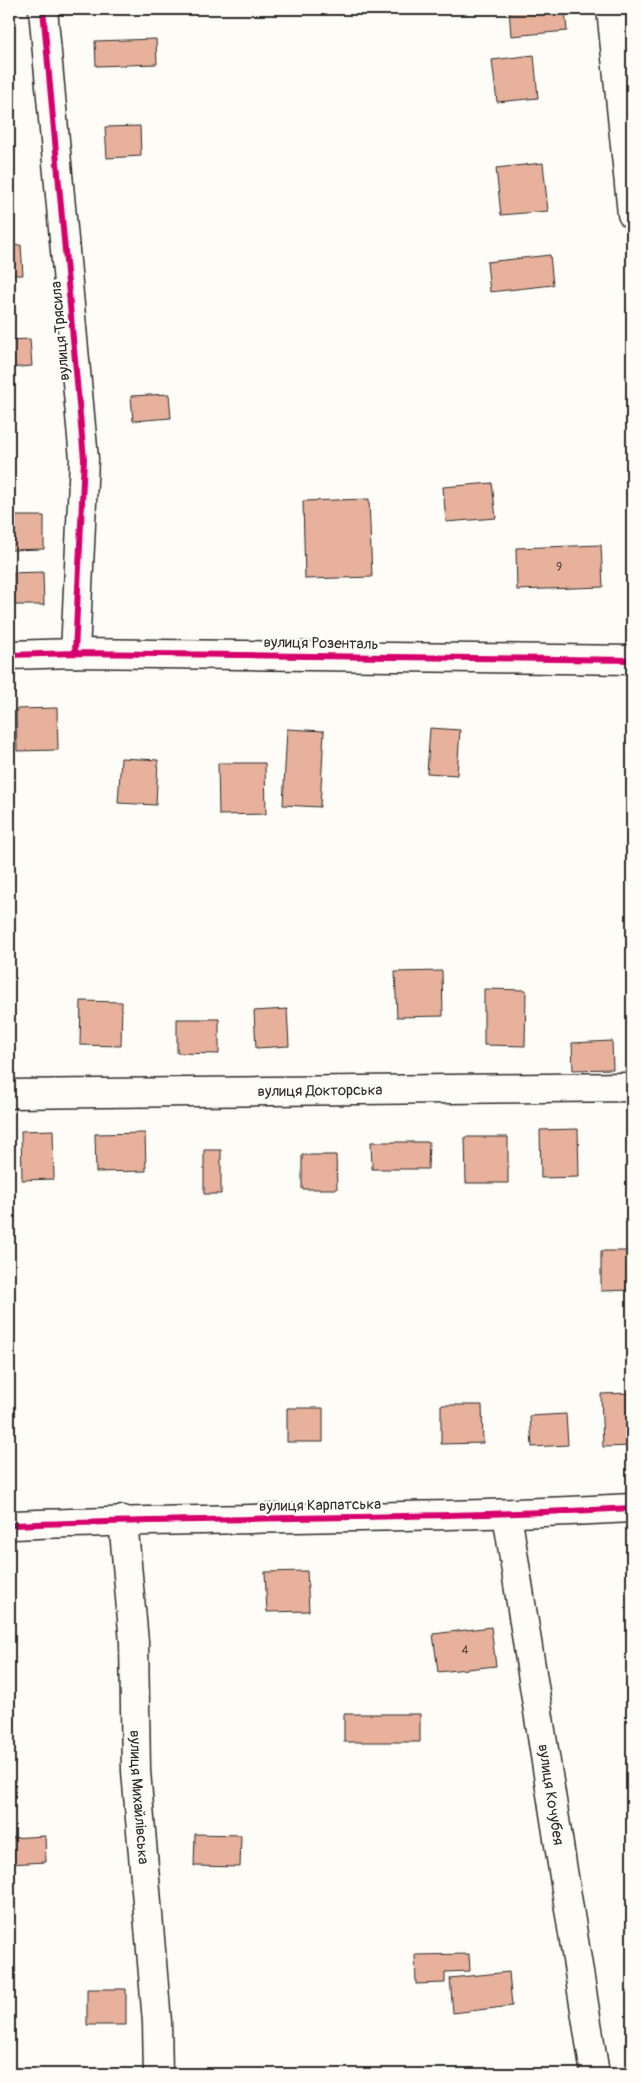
<svg xmlns="http://www.w3.org/2000/svg" width="641" height="2083" font-family="Pangolin,sans-serif">
  <style>
    .building { fill: #e7b19b; stroke: #2b2b2b }
    .lines { fill: none; stroke-linecap: round; stroke-linejoin: round }
    .street-casing { stroke: #2b2b2b; stroke-width: 31 }
    .street { stroke: #fdfcf7; stroke-width: 28 }
    .cycleway-casing { stroke: #fdfcf7; stroke-width: 9 }
    .cycleway { stroke: #d6006c; stroke-width: 6 }
    .labels { text-anchor: middle; stroke-width: 4.5; stroke-linejoin: round; paint-order: stroke }
    .number-label { font-size: 12px; fill: #5a4c47 }
    .street-label { font-size: 15px; fill: #2b2b2b; stroke: #fdfcf7 }
  </style>
  <rect width="100%" height="100%" fill="#fdfcf7"/>
  <filter id="ink" filterUnits="userSpaceOnUse"><feTurbulence type="fractalNoise" baseFrequency=".02" numOctaves="2"/><feDisplacementMap in="SourceGraphic" scale="10" xChannelSelector="R" yChannelSelector="G"/><feConvolveMatrix kernelMatrix="1 2 1 2 8 2 1 2 1" color-interpolation-filters="sRGB"/></filter>
  <g filter="url(#ink)">
    <path class="building" d="M509,9h56l2,22 -56,5z
      M156,39l1,25 -61,2 -1,-25z
      M534,55l4,43 -41,4 -5,-42z
      M140,126l1,30 -34,2 -2,-31z
      M9,147h4l1,33 -5,1z
      M543,163l5,48 -47,4 -5,-47z
      M21,245l2,30h-14v-29z
      M550,255l3,30 -63,7 -3,-30z
      M30,339l2,27 -23,2v-28z
      M169,394l2,24 -38,3 -2,-25z
      M492,483l4,35 -50,4 -3,-35z
      M9,498h4v18h31v33l-35,1z
      M369,499l3,78 -67,2 -2,-78z
      M601,545l2,42 -86,3 -1,-42z
      M43,572l1,33h-35v-32z
      M57,708l1,42 -41,1 -1,-42z
      M430,728l30,2 -3,45 -30,-2z
      M287,729l37,2 -4,76 -37,-2z
      M121,758l37,2 -2,45 -38,-2z
      M218,763h47l1,51 -47,1z
      M442,971l1,45 -46,1 -2,-45z
      M484,989l42,1 -1,56 -41,-1z
      M81,1001l41,1 -1,44 -41,-1z
      M287,1009l2,37 -33,2 -2,-37z
      M177,1019h42v35l-42,-1z
      M612,1041l1,28 -40,1 -1,-27z
      M578,1129l1,48 -38,1 -1,-48z
      M53,1130l1,49 -32,1 -1,-49z
      M145,1133l1,38 -50,1 -1,-38z
      M465,1137h43v46h-42z
      M371,1142h58l-1,27h-56z
      M204,1150h17v44h-17z
      M302,1155h34l1,34h-35z
      M601,1251h31v39l-31,1z
      M632,1393v53l-29,1 -2,-53z
      M441,1405h41l1,38 -42,1z
      M287,1408h36v34h-36z
      M566,1414l2,31 -36,2 -2,-31z
      M307,1571l2,40 -42,1 -2,-40z
      M491,1627l5,39 -58,6 -5,-38z
      M344,1714h76v28h-76z
      M195,1834l46,1 -1,32 -46,-1z
      M45,1836l1,26 -37,2v-26z
      M469,1954l1,17 -25,1v11l-29,1 -1,-29z
      M509,1972l3,34 -59,7 -3,-35z
      M87,1989h39v36h-39z"/>
    <g class="lines">
      <defs>
        <g id="street">
          <path d="M43,9l41,450 -9,194"/>
          <path d="M611,9l21,205"/>
          <path d="M9,655l66,-2 557,7"/>
          <path id="s1" d="M9,1094l623,-7"/>
          <path id="s2" d="M507,1514l88,560"/>
          <path id="s3" d="M123,1520l11,122 2,129 21,251 1,52"/>
          <path d="M9,1525c208,-8 416,-6 623,-17"/>
        </g>
      </defs>
      <use href="#street" class="street-casing"/>
      <use href="#street" class="street"/>
      <defs>
        <path id="cycleway" d="M43,9l41,450 -9,194
          M9,655l66,-2 557,7
          M9,1525c208,-8 416,-6 623,-17"/>
      </defs>
      <use href="#cycleway" class="cycleway-casing"/>
      <use href="#cycleway" class="cycleway"/>
    </g>
  </g>
  <g class="labels">
    <g class="number-label">
      <text x="559" y="571">9</text>
      <text x="465" y="1654">4</text>
    </g>
    <g class="street-label">
      <text transform="translate(60 331) rotate(-95)" y="5">вулиця Трясила</text>
      <text transform="translate(321 643) rotate(1)" y="5">вулиця Розенталь</text>
      <text dy="5" stroke="none"><textPath href="#s1" startOffset="311">вулиця Докторська</textPath></text>
      <text transform="translate(320 1505) rotate(-1)" y="5">вулиця Карпатська</text>
      <text dy="5" stroke="none"><textPath href="#s2" startOffset="284">вулиця Кочубея</textPath></text>
      <text dy="5" stroke="none"><textPath href="#s3" startOffset="278">вулиця Михайлівська</textPath></text>
    </g>
  </g>
  <rect width="641" height="2083" fill="none" stroke="#fdfcf7" stroke-width="30"/>
  <rect x="15" y="15" width="611" height="2053" fill="none" stroke="#2b2b2b" stroke-width="2" filter="url(#ink)"/>
</svg>
